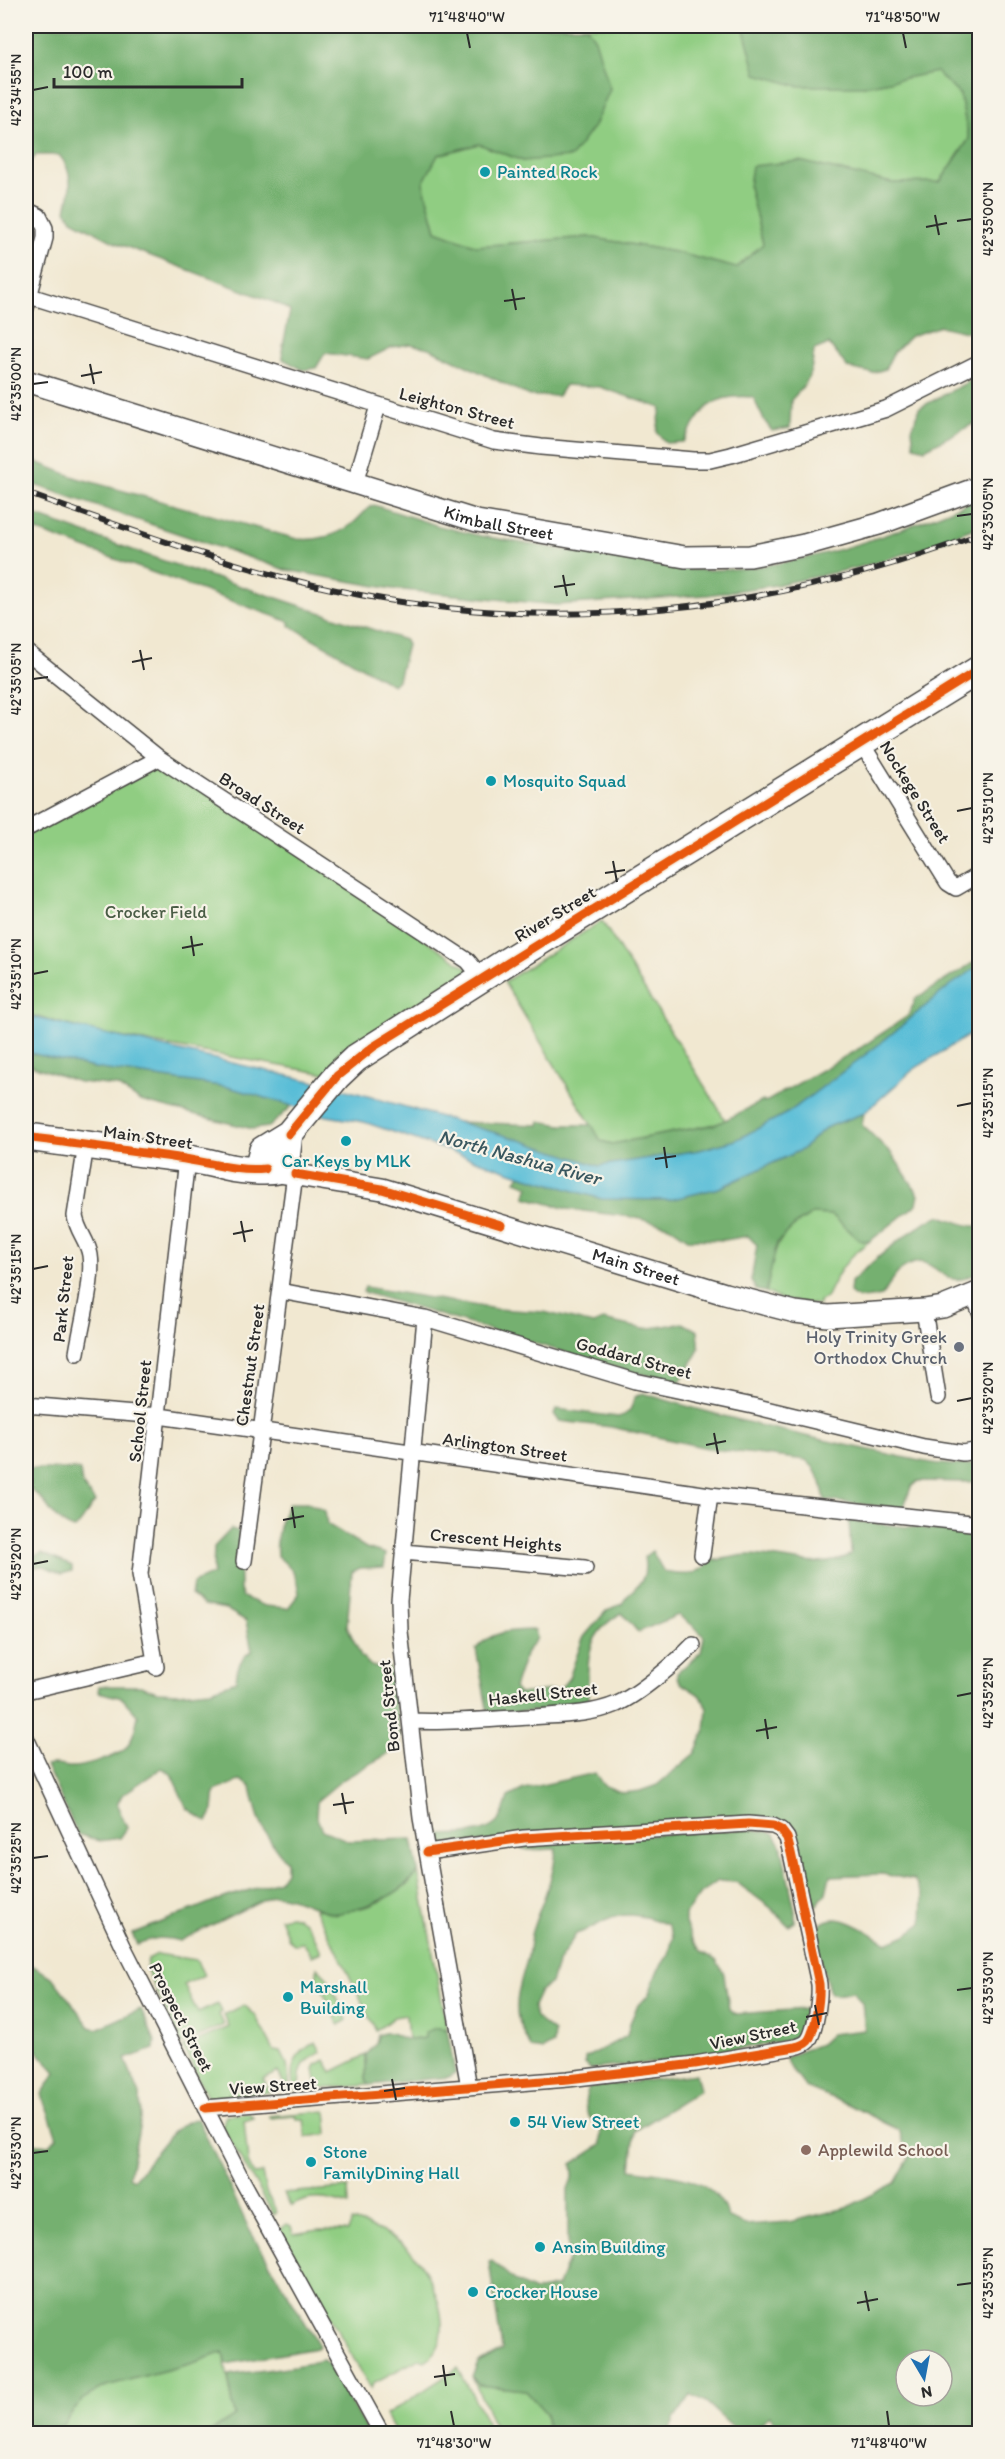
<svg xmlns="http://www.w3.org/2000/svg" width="1005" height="2459" font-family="Itim,sans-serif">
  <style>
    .green { fill: #90cd82; stroke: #5e7c56; stroke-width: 1.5 }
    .forest { fill: #74b070; stroke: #506e4e; stroke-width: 1.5; fill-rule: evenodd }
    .water { fill: #59bdd7; stroke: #427481; stroke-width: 1.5 }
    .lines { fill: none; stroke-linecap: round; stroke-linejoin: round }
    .street-casing { stroke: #494744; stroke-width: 18 }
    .secondary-casing { stroke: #494744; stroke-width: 24 }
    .highway-casing { stroke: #494744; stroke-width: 30 }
    .street { stroke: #fff; stroke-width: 15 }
    .secondary { stroke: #fff; stroke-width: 21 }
    .highway { stroke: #fff; stroke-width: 27 }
    .rail-casing { stroke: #2b2b2b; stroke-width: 6 }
    .rail { stroke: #f7f3e8; stroke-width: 4; stroke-dasharray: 11; stroke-linecap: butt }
    .cycleway-casing { stroke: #f7f3e8; stroke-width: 13 }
    .cycleway { stroke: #e8590c; stroke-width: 9 }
    .ticks { fill: none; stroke: #2b2b2b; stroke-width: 2 }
    .culture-dot { fill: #0f9aa8; stroke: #f7f3e8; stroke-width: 2 }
    .worship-dot { fill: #6b7280; stroke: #f7f3e8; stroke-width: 2 }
    .education-dot { fill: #8d6e63; stroke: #f7f3e8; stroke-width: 2 }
    .labels { text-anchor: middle; stroke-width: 4.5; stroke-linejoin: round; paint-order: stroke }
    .culture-label { font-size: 18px; fill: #0d838f; stroke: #f7f3e8; text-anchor: start }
    .street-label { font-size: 18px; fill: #2b2b2b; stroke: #f7f3e8 }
    .park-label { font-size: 18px; fill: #495c45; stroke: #f7f3e8 }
    .worship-label { font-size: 18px; fill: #5b616d; stroke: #f7f3e8; text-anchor: end }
    .education-label { font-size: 18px; fill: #785e54; stroke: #f7f3e8; text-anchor: start }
    .water-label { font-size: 20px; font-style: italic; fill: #39575f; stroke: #f7f3e8 }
    .neatline { fill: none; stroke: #2b2b2b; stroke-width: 2 }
    .ticks-label { font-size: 15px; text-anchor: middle; fill: #2b2b2b }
  </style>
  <rect width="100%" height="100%" fill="#f7f3e8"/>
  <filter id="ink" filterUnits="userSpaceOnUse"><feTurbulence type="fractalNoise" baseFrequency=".0167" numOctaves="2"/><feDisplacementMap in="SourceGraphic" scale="12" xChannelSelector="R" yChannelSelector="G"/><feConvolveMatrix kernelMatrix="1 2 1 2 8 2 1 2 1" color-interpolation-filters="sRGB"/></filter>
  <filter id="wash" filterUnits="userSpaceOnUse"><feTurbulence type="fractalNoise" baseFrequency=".008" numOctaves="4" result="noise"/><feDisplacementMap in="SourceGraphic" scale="24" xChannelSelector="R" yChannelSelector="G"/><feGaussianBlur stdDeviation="1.35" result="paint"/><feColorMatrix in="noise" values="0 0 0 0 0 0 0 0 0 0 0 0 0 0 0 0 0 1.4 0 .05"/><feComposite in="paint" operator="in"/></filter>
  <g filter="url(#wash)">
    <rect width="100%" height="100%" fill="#f1e8d1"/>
    <path class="green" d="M586,26h157l6,20 115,40 72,-14 24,23 9,44 -29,43 -48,1 -93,-22 -50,26 14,57 -27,24 -61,-16 -86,-15 -112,9 -41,-15 -13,-48 15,-28 41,-11 44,17 72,-122z
      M159,758l323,220 -145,98 -234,-42 -77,-20v-185z
      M602,921l112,180 12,21 -114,22 -11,-3 -97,-159z
      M812,1214l20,1 29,26h9c-24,17 -32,31 -44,57l-7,3v4l-37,-5 -16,-8c9,-43 6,-54 46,-78z
      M418,1871l29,158 -11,-1 -10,10 -18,2 -2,-25 -12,2 -18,14 -40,-83 -22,-40 23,6 32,-8 16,-7 23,-15z
      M290,1916c19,2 24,21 31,36l-9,4 -8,-13 -10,1 -5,-4 -9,-22z
      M157,1954l39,6 8,15 -20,10 14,28 20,-9 4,8 -3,2 5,11 -43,19 -35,-76 2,-9z
      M317,1967l10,10 20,43 -8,5 -22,-46z
      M244,2005l11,10 19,36 7,1 6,12 3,26h-3l-9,-18 -15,7 7,13 -60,7 -3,-3 -24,-49 46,-20 -5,-12z
      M316,2042l5,10c-19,11 -21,13 -22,35l-4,3c-8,-21 1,-38 21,-48z
      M366,2055v24l3,6 -50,4 -2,-2 -3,-18 2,-4 9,-5 7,12z
      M326,2111l2,23 -22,3 -2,-18h-8l-1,-3 -25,2 -1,-2z
      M249,2113l5,5 -10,3 4,41 6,12 8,-1 4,19 11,20 -3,3 -52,-88 4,-12z
      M348,2188l1,17c-20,-6 -38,-11 -57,1l-9,-13z
      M352,2221c20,6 38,12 54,26 25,20 56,93 19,114l-6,-2 -46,24 -2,6 -91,-160 7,-5 4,2 2,8 26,-4 29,1z
      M223,2352l12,64 -26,17 -148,1 -2,-5 24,-31 23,-12 87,-23z
      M458,2368l35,65h-97l-10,-18z
      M472,2377l7,8 46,5 21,23 1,20h-49z"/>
    <path class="forest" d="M26,26h560l9,13 15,50 -16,37 -23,31 -48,4 -44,-17 -41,11 -15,28 13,48 41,15 112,-9 86,15 61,16 27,-24 -14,-57 3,-21 47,-5 93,22 48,-1 29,-43 -9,-44 -24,-23 -72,14h-66l-42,-12 -13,-48h236v309l-39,-9 -29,10 -17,16 -9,17 -13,4 -24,-5 -19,-24 -15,6c-2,24 -5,32 -23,50l-1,28 -18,3 -8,-11 -11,-23c-43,-4 -50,12 -70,45l-17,1 -9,-11 4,-24 -61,-21 -35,-2 -7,11h-28l-101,-48 -19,-4 -18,3 -24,12 -43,-6 -9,15 -13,2 -20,-11 -1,-8 8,-40 -11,-7 -165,-62 -42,-22 -6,-10c5,-19 8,-39 -7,-55h-23l-10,13z
      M979,376v45l-54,28 -11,-3 -2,-17 7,-21z
      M26,458l51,20 220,61c19,2 40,-3 55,-15 9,-7 12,-14 22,-19l65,21 42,10 199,33c100,8 209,-32 299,-71v28l-57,23 -62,18 -84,18 -69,10 -150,10 -164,-16 -107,-19 -260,-88z
      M26,512l132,47 247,81 2,5 -9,35 -5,5 -104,-60 1,-3 -264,-95z
      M979,959v7l-28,19 -74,61 -88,66 -53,28 -36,10 -101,16 -142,-44 82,3 1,-4 21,4h31l9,16 11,3 105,-20 46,-23 1,2 96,-55 49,-33 6,-16z
      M26,1052l68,16 134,19 65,18 -24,22 -16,2 -113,-28 -23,-15 -38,-4 -53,-18z
      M864,1113l-2,12 30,29 27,41 -2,9 -47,37h-9l-29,-26 -20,-1 -16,10 -19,19 -11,49 -10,-2 -5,-10 6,-35 -9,-9 -23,4 -37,-1 -19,-13 -37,-9 -65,-8 -42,-12 4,-11 -13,-5 4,-6 82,24 67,1 50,-12 82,-38 24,-22z
      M938,1216c14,2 28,12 41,10v46c-8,4 -16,9 -26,7 -19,-5 -25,-28 -51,-10 -8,6 -14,19 -20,27 -11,2 -23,6 -32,-3l1,-11c26,-25 55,-50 87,-66z
      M365,1287l131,22 48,3 49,12 10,-4 41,9 39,-6 15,8c0,5 2,11 1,16 0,5 -16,31 -20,35l-52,-11 -264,-79z
      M642,1393c75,23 151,41 228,57 35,7 74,20 109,13v18l-12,1 -49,-1 -7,6 -8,22 -78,-9 -4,-18 -8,-15 -7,-7 -94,-11 -101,-22 -52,-6 -5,-7 3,-5 61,8c12,-3 13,-8 17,-20z
      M26,1469h47l7,2 2,13 13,18c-9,9 -11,20 -21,27 -26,-9 -24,-31 -48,-41z
      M289,1503h19l17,8 2,13 39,24 20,6 -2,13 -24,1 -8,4 -5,54 14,30 10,10 19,2 10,69 -2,11 -56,32 -25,21 -1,15 6,14 27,11 63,-2 6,32c-17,23 -40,32 -67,39 -6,2 -11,5 -18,3 -22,-5 -39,-18 -61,-18l-92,46c-17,-5 -27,-3 -43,3l-5,-10 82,-33 65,-20 7,-10v-10c-23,-27 -28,-40 -35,-74l-10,-7 -26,11 -2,19 -6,12 -20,-14 -16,-34 -9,-6 -40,27 -5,10 10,23 -7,10 -21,3 -21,-7 -32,-68c9,-3 14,0 23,1 12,1 51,-10 58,-20 6,-9 9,-20 11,-31l-16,-18 -24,-6 1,-6h42l16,6 21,1 33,-3 25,-9c1,-14 4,-23 16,-30l-6,-30 -20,-12 -22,-4 -13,-10 2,-12 20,-9 1,-27 17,-18 8,2 1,59 3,7 22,9 23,2 11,-14c-2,-19 -7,-26 -22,-38 -2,-20 2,-36 12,-53z
      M849,1521l110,11 17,8 4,4 -1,889h-197l-12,-17 -21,17h-10l-33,-30 -15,-8 -16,23 -7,15h-121l-1,-20 -21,-23 -46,-5 -7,-8 6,-14 24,-13 -13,-88 3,-1 23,20 19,10 24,-5 10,-26v-70l5,-15 -1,-11 29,-19v-18c-16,-9 -19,-23 -12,-39l107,-14 4,16 -65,41 -4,38c39,7 84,4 97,49l17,7 44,-3 57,-14 49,-25 14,-25 -10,-28 -49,-25 -45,-18 -18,-24 -1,-6 34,-13 11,-10 34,-4 -3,-27 -9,-11 -17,3 -6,-2 -17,-58c16,-34 51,-5 74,8l19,-8 16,-12 1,-27 -9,-16 -32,-6 -52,2 -4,17 -9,12 -8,2 -9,-49 -12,-33 -9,-3 -341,23 -5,-7 4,-3c20,-1 55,2 65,-20 3,-6 4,-13 6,-18l16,-8 71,-16 8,12 20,8 17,-2 17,-6 38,-32 10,-23 2,-21 -6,-13 -19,-12 -5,-7v-4l24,-21 3,-15 -9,-10 -17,-12 -40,17 -16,-19c-39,21 -34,50 -34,88l-10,7 -87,6 -4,-6 -11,-59c14,-18 37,-19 59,-19l2,8 -11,14 -12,36 5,6 41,-5 9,-11 14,-40 24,-28 15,-6c11,-21 27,-17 22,-47l8,-6 12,21c23,4 31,5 48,-12 13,0 25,-5 37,-5 33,0 72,18 102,-1zM906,2360h36v36h-36z
      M42,1553l30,13v5l-10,3 -18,-8 -18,2v-9z
      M750,1829l24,4 7,12 14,66v11l-6,4 -18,-18 -35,-26 -18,-1 -18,13 -15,20v9l7,16 9,12 16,10 7,13 5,35 7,5 69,-5 6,5 -8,15 -12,11 -140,23 -61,6 -5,-5v-6l42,-22 3,-13 8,-18 11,-11 8,-22 12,-18 4,-17 -5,-12c-19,-9 -41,-15 -61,-5 -11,5 -19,10 -31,14l-19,30 -6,19 -11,8 -7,15 3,12 18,14 -1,12 -10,6 -12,-2c-4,-10 -10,-20 -13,-30 -4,-18 4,-41 9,-58 3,-11 2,-22 6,-32 9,-27 21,-50 23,-79l-27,1 -8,-2 6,-6z
      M26,1962l26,15 38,50 7,2 44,-20 14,32 -1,8 -29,10 15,36 1,23 -12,58 5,3c16,-16 40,-60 64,-60l52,112 64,106 5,9 -2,2 -91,16 -3,-12 -30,11 -87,23 -23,13 -24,30 2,4h-35v-295l11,6 13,1 7,-8 -15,-43 14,-22 -20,-22 -10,2z
      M436,2028l11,1 8,44 -6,4 -80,8 -3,-6v-24l10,-11 2,-9c17,-7 18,4 32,5 5,0 11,-1 15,-2v-6z
      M323,2360l5,4 40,69h-159l26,-17 -7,-41 67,-9z"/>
    <path class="water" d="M979,966v63l-65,40 -50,44 -39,15 -24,22 -82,38 -50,12 -67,-1 -82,-24 -156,-53 -37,-6 -99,-29 -134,-19 -68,-16v-38l10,4 297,68 184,53 82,27 101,-16 36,-10 53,-28 88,-66 74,-61z"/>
  </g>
  <g filter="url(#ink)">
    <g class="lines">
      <defs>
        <path id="street" d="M26,210l13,6 6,12v10l-19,70
          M30,296l464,145 47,6 152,13h17l21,-5 155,-46 94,-47
          M355,483l23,-77
          M26,651l133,107 309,203 14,17
          M862,744l86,139 8,5 24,-14
          M26,829l133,-71
          M280,1291l145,27 210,63 118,25 171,41 39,6 17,-3
          M974,1296l6,16
          M924,1310l14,87
          M425,1318l-26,282 1,31 21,187 48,269
          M77,1353c4,-27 17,-72 13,-98 -2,-14 -13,-24 -15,-39l11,-71
          M26,1405l133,11 551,79 270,29
          M403,1552l182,16
          M702,1555l8,-60
          M244,1561l51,-387
          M156,1667l-16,-93 47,-415
          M26,1691l129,-30
          M411,1721c40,2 80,-2 120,-4 28,-2 60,-2 86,-13 22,-10 59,-41 76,-59
          M26,1738l97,208 119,234 140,254
          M205,2108l363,-29 127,-15 100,-17c5,-1 9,-2 13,-6 8,-11 12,-44 11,-57l-28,-131 -4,-15 -6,-8 -8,-4 -25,-2 -224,14 -97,14"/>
        <g id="secondary">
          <path id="s1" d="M26,381l451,140 208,36 65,-1 54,-11 75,-21 101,-37"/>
          <path id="s2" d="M273,1171l109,18 343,105 70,18 33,4 96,-6 19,-3 37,-15"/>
        </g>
        <path id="highway" d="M26,1137c41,5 82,11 123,17 24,3 50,5 73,12 9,3 52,8 58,3 8,-6 7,-26 9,-35
          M265,1169l-5,-7 3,-12 26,-16 48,-58 19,-18 152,-97 472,-292"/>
      </defs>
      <use href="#street" class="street-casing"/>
      <use href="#secondary" class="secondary-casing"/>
      <use href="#highway" class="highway-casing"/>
      <use href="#street" class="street"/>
      <use href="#secondary" class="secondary"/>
      <use href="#highway" class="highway"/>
      <defs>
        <path id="rail" d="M26,493c102,36 204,74 310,97 215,47 438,22 644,-56"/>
      </defs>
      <use href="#rail" class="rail-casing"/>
      <use href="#rail" class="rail"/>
      <defs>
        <path id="cycleway" d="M289,1134l48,-58 36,-29 607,-378
          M26,1137c50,7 101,13 152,21 30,4 57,14 87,11
          M295,1174l87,15 119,36
          M205,2108l363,-29 127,-15 100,-17c5,-1 9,-2 13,-6 8,-11 12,-44 11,-57l-28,-131 -4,-15 -6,-8 -8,-4 -25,-2 -224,14 -97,14"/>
      </defs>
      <use href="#cycleway" class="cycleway-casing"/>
      <use href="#cycleway" class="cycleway"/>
    </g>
  </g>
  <path class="ticks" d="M467,33l3,15M903,33l3,15M33,90l15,-3M935,215l4,20M957,221l15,-2M926,227l21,-4M512,289l4,21M504,301l21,-3M90,364l4,20M81,376l21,-4M33,384l15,-2M957,516l15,-2M563,575l4,21M554,587l21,-3M140,650l4,20M132,662l20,-4M33,679l15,-2M957,811l15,-3M613,861l4,21M605,873l20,-3M191,936l3,20M182,948l21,-4M33,974l15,-3M957,1106l15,-3M664,1147l3,21M655,1159l21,-3M241,1221l4,21M233,1234l20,-4M33,1269l15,-3M957,1401l15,-3M714,1433l4,21M706,1445l20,-4M292,1507l3,21M283,1520l21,-4M33,1564l15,-3M957,1696l15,-3M765,1719l3,20M756,1731l21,-4M342,1793l4,21M333,1805l21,-3M33,1858l15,-2M957,1990l15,-2M815,2005l4,20M806,2017l21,-4M392,2079l4,21M384,2091l21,-3M33,2153l15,-2M957,2285l15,-2M865,2291l4,20M857,2303l21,-4M443,2365l3,21M434,2377l21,-3M451,2411l3,15M887,2411l2,15"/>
  <g class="culture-dot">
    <circle cx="485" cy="172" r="6"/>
    <circle cx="491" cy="781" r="6"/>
    <circle cx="346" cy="1141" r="6"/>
    <circle cx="288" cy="1997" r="6"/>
    <circle cx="515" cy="2122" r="6"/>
    <circle cx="311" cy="2162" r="6"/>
    <circle cx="540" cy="2247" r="6"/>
    <circle cx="473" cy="2292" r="6"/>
  </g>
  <circle class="worship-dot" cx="959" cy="1347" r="6"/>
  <circle class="education-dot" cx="806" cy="2150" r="6"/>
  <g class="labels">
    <g class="culture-label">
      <text x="497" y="178">Painted Rock</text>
      <text x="503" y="787">Mosquito Squad</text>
      <text x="346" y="1167" text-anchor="middle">Car Keys by MLK</text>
      <text x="300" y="1993">Marshall<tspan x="300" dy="21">Building</tspan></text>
      <text x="527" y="2128">54 View Street</text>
      <text x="323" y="2158">Stone<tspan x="323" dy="21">FamilyDining Hall</tspan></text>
      <text x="552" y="2253">Ansin Building</text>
      <text x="485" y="2298">Crocker House</text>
    </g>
    <g class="street-label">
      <text transform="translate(457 408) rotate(15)" y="6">Leighton Street</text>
      <text dy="6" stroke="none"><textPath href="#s1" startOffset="494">Kimball Street</textPath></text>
      <text transform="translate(915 792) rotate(58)" y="6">Nockege Street</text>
      <text transform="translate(262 803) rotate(33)" y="6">Broad Street</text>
      <text transform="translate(555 914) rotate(-31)" y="6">River Street</text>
      <text transform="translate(148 1137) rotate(8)" y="6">Main Street</text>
      <text dy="6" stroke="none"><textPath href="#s2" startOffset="376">Main Street</textPath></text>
      <text transform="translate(63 1299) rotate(-84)" y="6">Park Street</text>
      <text transform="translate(634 1358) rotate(15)" y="6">Goddard Street</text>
      <text transform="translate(250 1365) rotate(-82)" y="6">Chestnut Street</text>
      <text transform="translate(140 1411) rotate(-84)" y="6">School Street</text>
      <text transform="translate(505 1447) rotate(8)" y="6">Arlington Street</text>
      <text transform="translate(496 1540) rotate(5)" y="6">Crescent Heights</text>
      <text transform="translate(543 1694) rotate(-6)" y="6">Haskell Street</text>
      <text transform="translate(389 1706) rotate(-96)" y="6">Bond Street</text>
      <text transform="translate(181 2017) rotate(63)" y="6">Prospect Street</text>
      <text transform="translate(753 2035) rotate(-12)" y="6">View Street</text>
      <text transform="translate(273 2086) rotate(-4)" y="6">View Street</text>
    </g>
    <g class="park-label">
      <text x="156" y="918">Crocker Field</text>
    </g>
    <g class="worship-label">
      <text x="947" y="1343">Holy Trinity Greek<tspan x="947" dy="21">Orthodox Church</tspan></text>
    </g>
    <g class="education-label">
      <text x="818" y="2156">Applewild School</text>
    </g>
    <g class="water-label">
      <text transform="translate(520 1157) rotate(15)" y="7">North Nashua River</text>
    </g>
  </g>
  <rect width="1005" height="2459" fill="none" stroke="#f7f3e8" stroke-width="66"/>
  <g transform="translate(924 2378) rotate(170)"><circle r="28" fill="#f7f3e8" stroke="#a5a39c" stroke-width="1.5"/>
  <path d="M0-4.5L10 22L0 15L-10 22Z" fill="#1f6fb2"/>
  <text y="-9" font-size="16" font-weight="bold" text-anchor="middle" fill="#2b2b2b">N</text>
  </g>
  <path d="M54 78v9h188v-9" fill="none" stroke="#2b2b2b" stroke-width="3"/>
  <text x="63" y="78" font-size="18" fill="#2b2b2b" stroke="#f7f3e8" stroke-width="4.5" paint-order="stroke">100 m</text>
  <rect x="33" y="33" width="939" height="2393" class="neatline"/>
  <g class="ticks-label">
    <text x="467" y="22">71°48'40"W</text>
    <text x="903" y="22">71°48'50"W</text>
    <text transform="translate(16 90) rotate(-90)" y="5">42°34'55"N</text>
    <text transform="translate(988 219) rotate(-90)" y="5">42°35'00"N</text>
    <text transform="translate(16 384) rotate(-90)" y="5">42°35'00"N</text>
    <text transform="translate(988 514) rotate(-90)" y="5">42°35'05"N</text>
    <text transform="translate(16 679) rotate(-90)" y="5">42°35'05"N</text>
    <text transform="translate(988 808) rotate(-90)" y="5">42°35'10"N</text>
    <text transform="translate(16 974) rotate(-90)" y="5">42°35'10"N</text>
    <text transform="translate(988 1103) rotate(-90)" y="5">42°35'15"N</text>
    <text transform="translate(16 1269) rotate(-90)" y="5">42°35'15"N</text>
    <text transform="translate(988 1398) rotate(-90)" y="5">42°35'20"N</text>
    <text transform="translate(16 1564) rotate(-90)" y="5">42°35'20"N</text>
    <text transform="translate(988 1693) rotate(-90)" y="5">42°35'25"N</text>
    <text transform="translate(16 1858) rotate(-90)" y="5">42°35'25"N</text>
    <text transform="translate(988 1988) rotate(-90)" y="5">42°35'30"N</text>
    <text transform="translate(16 2153) rotate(-90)" y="5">42°35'30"N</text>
    <text transform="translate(988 2283) rotate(-90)" y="5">42°35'35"N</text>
    <text x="454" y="2448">71°48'30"W</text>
    <text x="889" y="2448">71°48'40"W</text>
  </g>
</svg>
